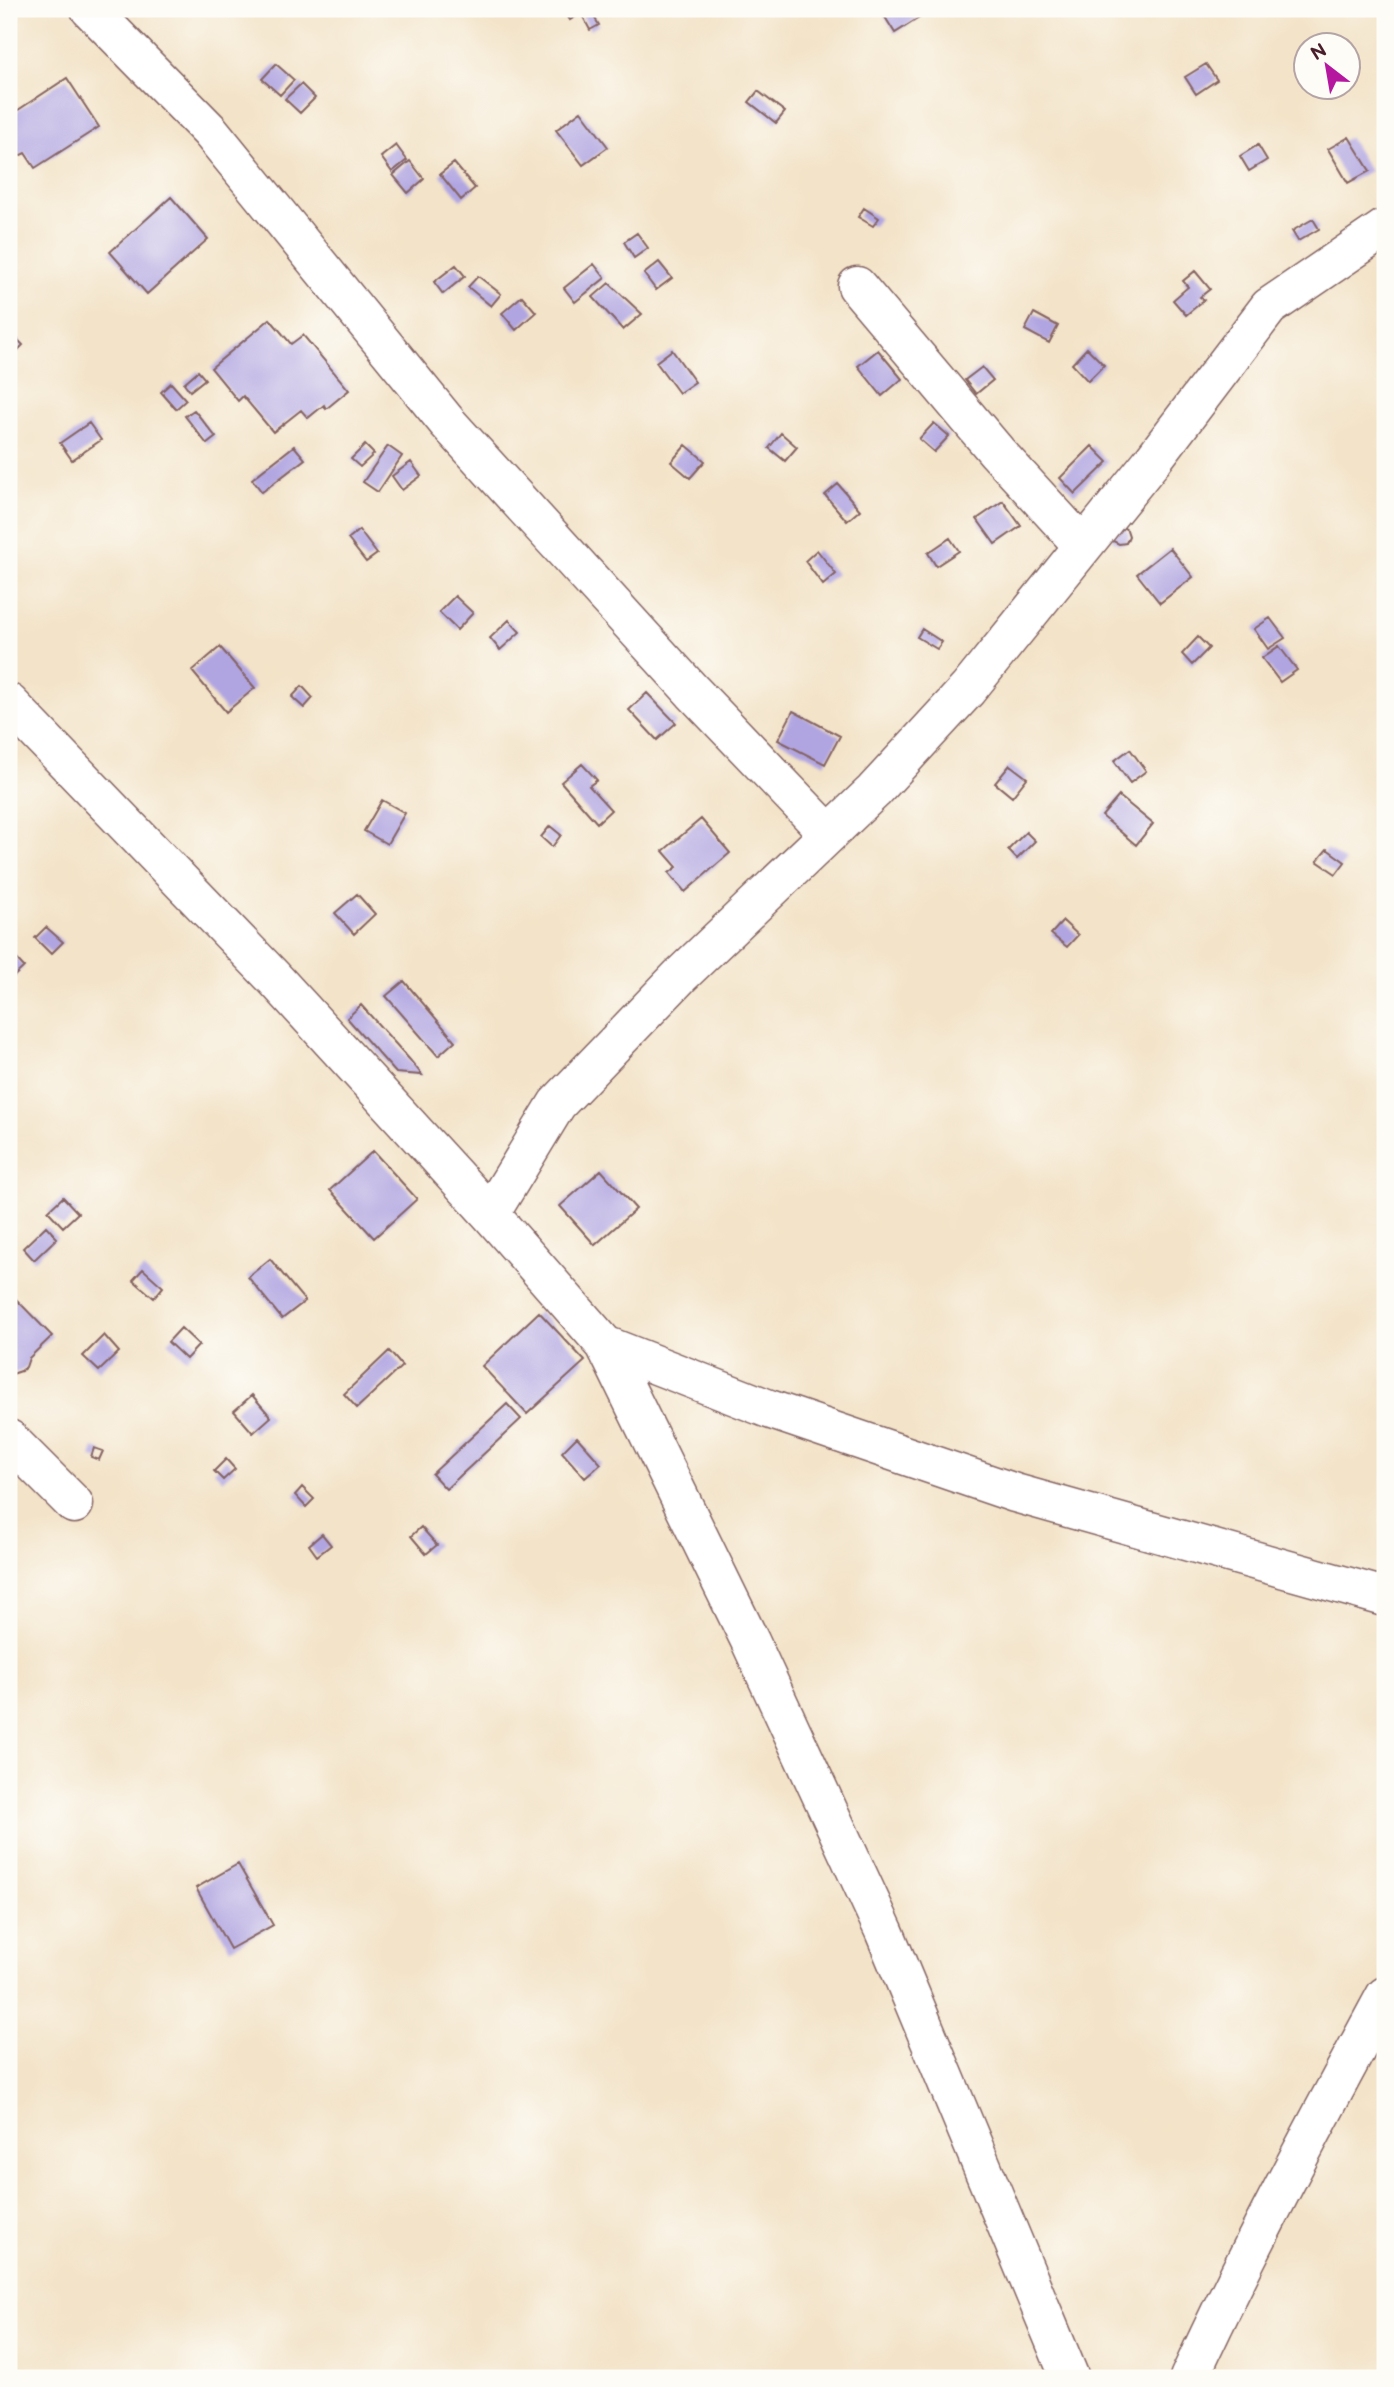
<svg xmlns="http://www.w3.org/2000/svg" width="1394" height="2387" font-family="'Balsamiq Sans',sans-serif">
  <style>
    .building { fill: #b1a5e1 }
    .lines { fill: none; stroke-linecap: round; stroke-linejoin: round }
    .minor-casing { stroke: #856462; stroke-width: 41 }
    .minor { stroke: #fff; stroke-width: 38 }
  </style>
  <rect width="100%" height="100%" fill="#fdfcf7"/>
  <filter id="ink" filterUnits="userSpaceOnUse"><feTurbulence type="fractalNoise" baseFrequency=".0143" numOctaves="2"/><feDisplacementMap in="SourceGraphic" scale="14" xChannelSelector="R" yChannelSelector="G"/><feConvolveMatrix kernelMatrix="1 2 1 2 8 2 1 2 1" color-interpolation-filters="sRGB"/></filter>
  <filter id="wash" filterUnits="userSpaceOnUse"><feTurbulence type="fractalNoise" baseFrequency=".00686" numOctaves="4" result="noise"/><feDisplacementMap in="SourceGraphic" scale="28" xChannelSelector="R" yChannelSelector="G"/><feGaussianBlur stdDeviation="1.57" result="paint"/><feColorMatrix in="noise" values="0 0 0 0 0 0 0 0 0 0 0 0 0 0 0 0 0 1.4 0 .05"/><feComposite in="paint" operator="in"/></filter>
  <g filter="url(#wash)">
    <rect width="100%" height="100%" fill="#f3e3c8"/>
    <g id="blocks">
      <path class="building" d="M563,9h26l10,16 -9,5 -9,-17 -11,7z
        M880,9h53l-38,24z
        M276,64l18,16 -14,15 -18,-16z
        M1206,64l11,16 -21,14 -11,-17z
        M67,78l32,49 -64,41 -10,-15 -8,4 -8,-13v-28z
        M301,84l14,14 -15,15 -15,-14z
        M758,91l27,21 -9,11 -27,-21z
        M581,111l27,36 -25,18 -27,-35z
        M1349,137l21,34 -22,12 -20,-34z
        M396,145l11,15 -15,12 -11,-15z
        M1258,145l9,15 -18,11 -9,-15z
        M410,161l14,18 -16,14 -15,-18z
        M454,163l21,25 -14,12 -21,-26z
        M171,197l37,42 -61,55 -37,-42z
        M864,208l15,10 -6,8 -15,-9z
        M1313,219l6,10 -21,12 -6,-10z
        M637,233l11,15 -14,10 -10,-16z
        M659,262l13,16 -16,12 -12,-16z
        M594,264l11,14 -30,24 -11,-14z
        M456,265l9,11 -22,18 -9,-12z
        M1195,271l15,18 -10,8 4,3 -18,15 -13,-15 15,-13 -5,-6z
        M478,276l23,18 -10,12 -23,-19z
        M609,283l33,31 -19,16 -30,-33z
        M522,296l14,16 -20,18 -14,-17z
        M1034,313l24,13 -9,17 -24,-13z
        M270,319l21,25 12,-9 46,55 -23,19 -2,-4 -16,13 -7,-8 -28,22 -30,-36 -5,5 -27,-33z
        M9,331l14,14 -14,14z
        M1087,348l17,17 -16,16 -16,-17z
        M672,350l23,32 -16,11 -23,-31z
        M878,350l24,29 -20,17 -24,-30z
        M982,367l11,13 -17,14 -11,-14z
        M198,371l7,8 -15,12 -6,-8z
        M171,383l15,17 -10,9 -15,-17z
        M194,410l22,27 -9,7 -22,-28z
        M89,423l12,17 -29,20 -12,-17z
        M934,423l15,13 -15,16 -15,-13z
        M781,433l16,14 -12,14 -16,-13z
        M365,445l9,9 -14,13 -9,-8z
        M686,445l19,16 -15,17 -19,-16z
        M294,446l11,13 -43,33 -10,-13z
        M388,446l14,10 -24,36 -15,-10z
        M1092,446l16,16 -33,32 -15,-16z
        M411,462l10,14 -19,14 -10,-14z
        M838,484l22,26 -13,11 -22,-26z
        M1003,501l18,25 -26,18 -18,-25z
        M1121,526l6,4 2,6 -3,7 -7,1 -6,-3 -2,-7z
        M359,530l18,24 -11,8 -18,-23z
        M950,538l9,13 -23,15 -8,-13z
        M1170,548l23,29 -33,26 -23,-29z
        M817,550l19,24 -13,11 -18,-24z
        M455,596l18,17 -16,17 -18,-18z
        M1270,618l15,20 -17,11 -14,-20z
        M509,620l11,12 -20,18 -10,-12z
        M922,629l20,13 -5,7 -20,-12z
        M1198,637l11,11 -17,17 -10,-11z
        M1279,646l18,24 -17,12 -18,-24z
        M220,647l35,41 -29,24 -34,-41z
        M302,686l11,12 -9,10 -12,-11z
        M647,693l29,30 -19,17 -28,-30z
        M793,711l47,25 -15,28 -47,-24z
        M1130,749l16,22 -16,12 -16,-22z
        M582,764l15,16 -8,6 22,24 -14,13 -36,-41z
        M1010,765l17,13 -15,19 -17,-14z
        M1119,796l34,28 -17,21 -34,-29z
        M382,800l23,13 -18,31 -23,-13z
        M701,819l29,34 -45,39 -16,-19 8,-6 -14,-16z
        M550,826l11,9 -9,12 -11,-10z
        M1026,832l9,9 -18,18 -9,-9z
        M1327,849l18,13 -9,12 -19,-13z
        M357,894l18,20 -21,20 -19,-21z
        M1063,921l15,14 -11,12 -16,-13z
        M46,927l17,15 -12,12 -16,-16z
        M13,955l11,12 -15,14v-21z
        M404,981l51,60 -17,15 -52,-60z
        M361,1005l49,55 12,15 -26,-2 -49,-55z
        M373,1151l44,48 -43,39 -44,-48z
        M601,1170l35,39 -41,36 -35,-39z
        M63,1197l15,16 -15,14 -15,-16z
        M46,1226l11,12 -23,22 -11,-12z
        M270,1259l35,42 -23,18 -34,-42z
        M143,1269l20,18 -9,11 -21,-18z
        M9,1292l43,44 -23,22 -3,9 -5,4 -12,4z
        M539,1312l46,49 -58,53 -45,-48z
        M181,1328l18,17 -13,14 -18,-17z
        M104,1335l15,17 -20,19 -16,-15z
        M389,1351l13,15 -45,42 -13,-14z
        M252,1395l19,22 -18,16 -19,-22z
        M507,1404l14,15 -75,70 -14,-15z
        M577,1437l24,27 -16,14 -23,-26z
        M94,1448l9,3 -4,9 -8,-3z
        M226,1459l9,10 -12,11 -9,-9z
        M302,1487l12,12 -8,8 -11,-12z
        M421,1527l16,18 -11,9 -15,-18z
        M322,1534l9,11 -14,11 -8,-11z
        M238,1864l35,61 -43,24 -34,-61z"/>
    </g>
  </g>
  <g filter="url(#ink)">
    <use href="#blocks" fill-opacity="0" stroke="#856462" stroke-width="2"/>
    <g class="lines">
      <defs>
        <path id="minor" d="M90,9l120,122 237,291 246,270 136,142
          M857,286l140,166 86,94
          M9,703l265,275 216,236 115,131 164,64 246,84 370,104
          M490,1214l67,-110 123,-128 194,-185 94,-102 184,-228 117,-154 116,-79
          M605,1345l145,296 134,290 186,447
          M9,1439l65,65
          M1189,2378c60,-130 128,-256 196,-382"/>
      </defs>
      <use href="#minor" class="minor-casing"/>
      <use href="#minor" class="minor"/>
    </g>
  </g>
  <rect width="1394" height="2387" fill="none" stroke="#fdfcf7" stroke-width="35"/>
  <g transform="translate(1327 66) rotate(329)"><circle r="33" fill="#fdfcf7" stroke="#b5a4a5" stroke-width="2"/>
  <path d="M0-5L12 26L0 18L-12 26Z" fill="#b5179e"/>
  <text y="-10" font-size="19" font-weight="bold" text-anchor="middle" fill="#4a1f2b">N</text>
  </g>
</svg>
